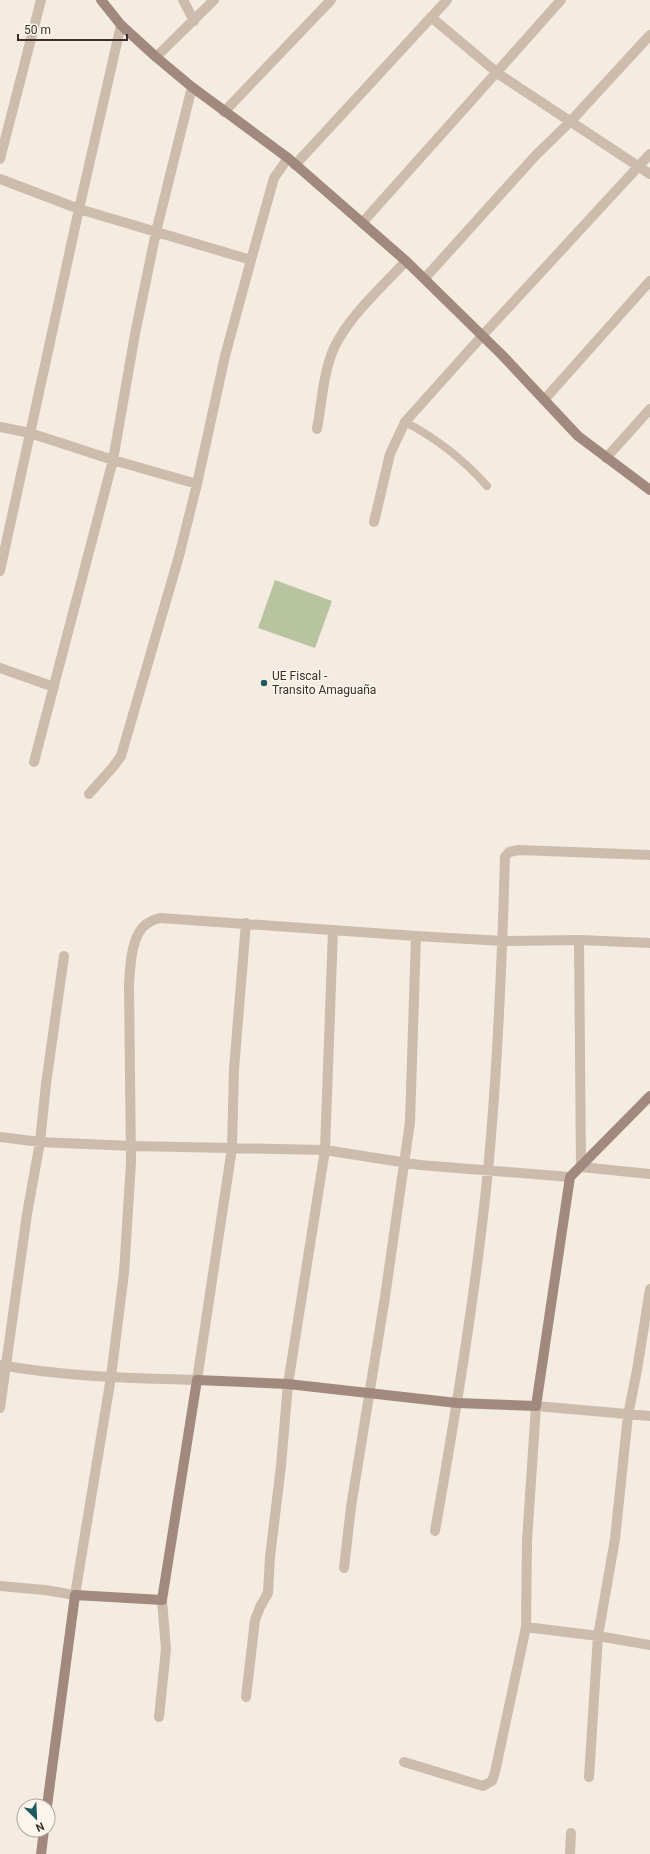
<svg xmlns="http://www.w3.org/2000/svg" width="650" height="1854" font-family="Roboto,sans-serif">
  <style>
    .grass { fill: #b8c4a0 }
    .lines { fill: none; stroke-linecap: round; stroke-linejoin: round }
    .lane { stroke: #cdbbac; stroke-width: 8 }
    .street { stroke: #cdbbac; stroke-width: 10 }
    .secondary { stroke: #a18a7d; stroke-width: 10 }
    .poi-dot { fill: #1f5a5e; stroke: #fbf5ee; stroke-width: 1.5 }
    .labels { text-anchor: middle; stroke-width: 3; stroke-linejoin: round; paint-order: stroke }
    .poi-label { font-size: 12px; fill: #3b302b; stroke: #fbf5ee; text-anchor: start }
  </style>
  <rect width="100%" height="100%" fill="#f4ebe1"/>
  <path class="grass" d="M275,580l57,21 -17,47 -57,-20z"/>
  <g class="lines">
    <path class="lane" d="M405,422c31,16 59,38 82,64"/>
    <path class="street" d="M183,0l11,21
      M431,17l69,58 150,99
      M156,57l58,-57
      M224,112l107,-112
      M0,159l41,-159
      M295,165l152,-165
      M0,179l79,30 172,51
      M362,223l199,-223
      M425,278l111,-123 34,-33 80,-87
      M544,400l106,-119
      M0,427l30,6 83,27 84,24
      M317,429c5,-27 6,-56 17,-81 15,-32 48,-61 72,-87
      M606,458l44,-49
      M374,522l16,-68 15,-32 77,-86 168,-182
      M0,571l79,-362 42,-184
      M0,668l54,19
      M34,762l79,-302 22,-126 21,-102 36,-145
      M89,794l24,-27 8,-11 58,-200 18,-72 28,-128 26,-96 23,-82 14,-20
      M579,940l2,227 69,7
      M0,1137l40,5 92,4 193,4 95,15 150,12
      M0,1365c65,12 131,13 197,15l35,-232 2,-79 12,-146
      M0,1408l27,-194 13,-72 6,-58 18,-128
      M435,1531c21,-120 41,-240 53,-361 10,-104 14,-208 17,-313l4,-5 10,-2 131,5
      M344,1568l7,-61 34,-210 25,-175 6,-186
      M0,1586l45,4 30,5 36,-218 13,-104 7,-111 -2,-177c1,-18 2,-52 19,-62 3,-2 8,-4 12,-5l256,18 87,5 76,-1 71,3
      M526,1627l72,9 52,9
      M246,1697l9,-77 5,-13 8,-14 2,-36 11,-91 7,-82 37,-234 8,-220
      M159,1717l7,-68 -4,-49
      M404,1762l79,24 9,-5 3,-9 31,-145 1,-86 9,-135 114,10
      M589,1777l9,-141 17,-97 13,-124 9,-45 13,-81
      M570,1854l1,-21"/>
    <path class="secondary" d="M101,0l20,25 35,32 36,30 96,71 118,103 97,95 75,80 72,54
      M47,1806l28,-211 87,5 35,-220 91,4 169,19 79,3 34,-229 80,-81
      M41,1854l3,-24"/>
  </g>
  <circle class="poi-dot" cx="264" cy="683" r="4"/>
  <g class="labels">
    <g class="poi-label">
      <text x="272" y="680">UE Fiscal -<tspan x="272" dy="14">Transito Amaguaña</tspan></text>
    </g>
  </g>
  <g transform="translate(36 1818) rotate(156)"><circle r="19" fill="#fbf5ee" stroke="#aea6a0"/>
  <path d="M0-3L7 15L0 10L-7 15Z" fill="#1f5a5e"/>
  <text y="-6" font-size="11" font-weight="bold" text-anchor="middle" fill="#3b302b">N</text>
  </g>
  <path d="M18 34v6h109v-6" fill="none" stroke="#3b302b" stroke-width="2"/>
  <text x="24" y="34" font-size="12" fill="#3b302b" stroke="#fbf5ee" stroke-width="3" paint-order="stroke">50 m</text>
</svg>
